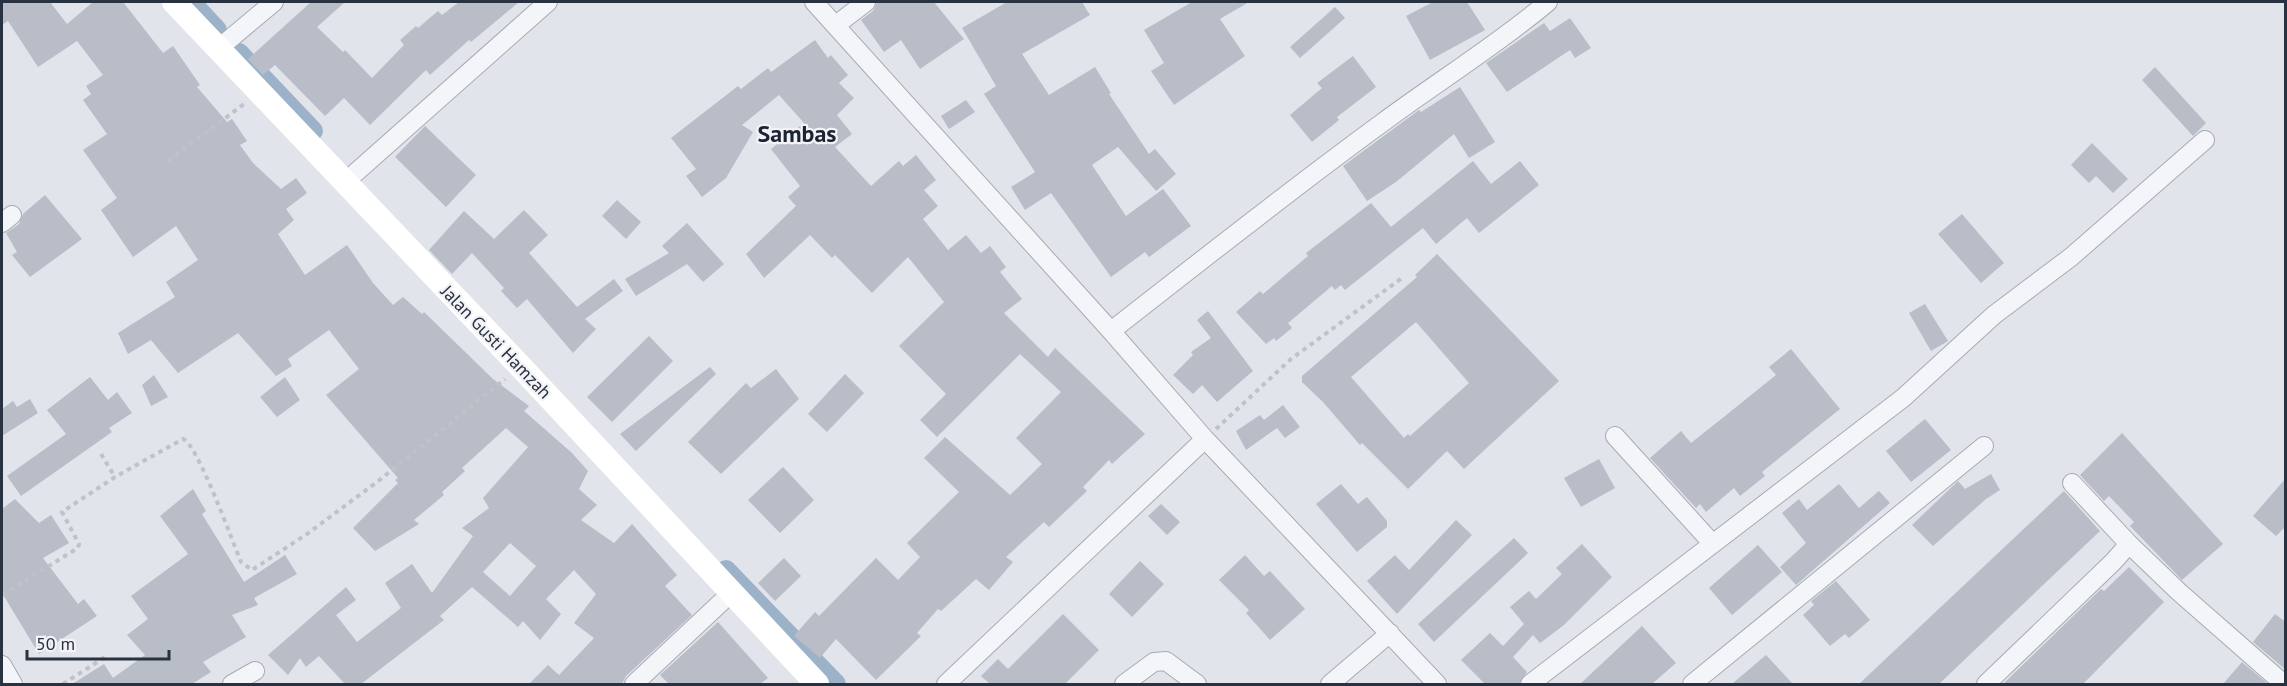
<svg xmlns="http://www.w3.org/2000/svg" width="2287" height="686" font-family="'PT Sans',sans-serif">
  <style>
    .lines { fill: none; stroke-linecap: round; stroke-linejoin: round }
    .canal { stroke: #9cb2c9; stroke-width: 20 }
    .building { fill: #b8bdc7; fill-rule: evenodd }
    .street-casing { stroke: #a6abb4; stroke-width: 20 }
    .path { stroke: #bfc2c8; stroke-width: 4; stroke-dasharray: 4.5 4.5; stroke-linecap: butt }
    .street { stroke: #f4f5f8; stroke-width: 18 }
    .secondary { stroke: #fff; stroke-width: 24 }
    .labels { text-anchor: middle; stroke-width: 4.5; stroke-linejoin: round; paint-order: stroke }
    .street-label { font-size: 18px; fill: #293241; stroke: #f1f3f7 }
    .district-label { font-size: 24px; font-weight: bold; fill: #1c2332; stroke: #f1f3f7 }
  </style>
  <rect width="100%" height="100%" fill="#e1e4ea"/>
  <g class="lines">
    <path class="canal" d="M191,2l26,28
      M239,53l74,78
      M726,570l110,114"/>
  </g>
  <path class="building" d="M2,2h48l17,22 26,-22h30l40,51 10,-7 27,39 -3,2 30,35 5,-3 15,22 -7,4 13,18 28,26 15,-11 11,15 -21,16 8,11 -16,14 27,41 42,-30 26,38 20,22 10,-8 19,17 2,-2 69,67 36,27 -5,5 48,42 16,18 -9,18 18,16 -16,15 33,23 18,-19 45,51 -12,11 27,29 -66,61 -4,8h-93l19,-19 11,10 35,-37 -20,-15 22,-29 -22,-24 -28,29 15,15 -21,26 -17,-19 -5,6 -46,-40 -32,29 4,4 -83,64h-16l-26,-28 -13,11 -6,-9 -12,17 -20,-20 78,-68 10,13 -20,15 21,27 44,-34 -16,-25 27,-19 20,29 41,-57 -11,-8 27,-20 -6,-10 45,-51 -22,-19 -44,40 3,3 -23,21 2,3 -30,25 5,4 -44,27 -22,-23 45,-45 -3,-3 3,-2 -72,-83 33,-26 -30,-39 -41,29 4,7 -16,10 -38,-43 -60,40 -27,-33 -23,14 -10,-21 57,-36 -9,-15 32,-22 -22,-34 -43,31 -32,-47 16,-12 -34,-48 24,-16 -24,-34 8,-6 -5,-8 17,-11 -26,-34 -39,26 -30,-46 -6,4zM510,543l26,23 -26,30 -27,-24z
    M311,2h34l-28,25 26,25 2,-2 27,28 32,-33 -4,-5 16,-14 2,2 20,-17 4,4 17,-13h60l-48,40 -2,-2 -39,35 -4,-5 -56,55 -26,-27 -19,18 -50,-51 -12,10 -15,-16z
    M877,2h57l30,37 -44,30 -19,-29 -17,12 -23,-32 12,-9z
    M1007,2h75l8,13 -68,39 27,41 46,-28 16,26 -2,1 40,60 6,-5 21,25 -20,17 -38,-44 -26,18 34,51 37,-27 28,37 -42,31 -4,-5 -34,25 -60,-84 -26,17 -14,-23 24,-15 -51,-78 12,-8 -34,-58z
    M1192,2h57l-29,17 25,37 -71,49 -23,-34 13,-8 -20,-33z
    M1433,2h34l18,28 -55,30 -24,-44z
    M1335,7l10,11 -45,40 -10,-11z
    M1570,18l21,30 -16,10 -5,-8 -63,42 -21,-29 58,-40 6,8z
    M815,40l13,18 3,-3 17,20 -9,8 15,15 -17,17 15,19 -17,13 36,39 28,-25 4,5 13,-11 20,25 -12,10 14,16 -15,13 25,31 18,-15 15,18 9,-7 16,21 -6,5 22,27 -18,14 44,44 7,-9 90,86 -33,30 -3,-4 -26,27 4,4 -38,36 -5,-5 -38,35 7,5 -24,28 -13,-11 -35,32 -3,-2 -21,24 4,3 -45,44 -40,-41 -16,19 -26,-22 21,-24 4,4 57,-58 22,22 22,-23 -13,-14 52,-51 -35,-34 21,-21 65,58 32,-31 -26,-26 45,-46 -41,-38 -83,83 -17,-17 26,-26 -47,-48 45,-44 -36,-45 -36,36 -37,-38 -3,3 -22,-23 -46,43 -18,-24 50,-48 -8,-9 12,-11 -29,-37 33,-26 -25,-28 -37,30 11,7 -27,46 -24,19 -16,-21 10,-7 -25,-31 67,-52 3,3 27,-21 3,4z
    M1353,56l23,31 -39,30 2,3 -27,22 -22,-27 32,-27 -5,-5z
    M2155,67l51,56 -13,13 -51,-56z
    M1460,87l35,55 -26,16 -15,-24 -58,48 -29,19 -24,-35 76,-56 2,2z
    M966,100l9,12 -26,17 -8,-13z
    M425,126l51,49 -30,32 -51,-50z
    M2092,143l36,36 -15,14 -17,-17 -7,7 -18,-18z
    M1473,161l18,23 29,-23 19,24 -60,48 -12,-15 -31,26 -13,-16 -78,62 -4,-5 -6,5 -3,-4 -44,37 4,5 -16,13 -2,-3 -8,6 -30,-32 24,-21 3,3 45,-38 -2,-3 65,-50 20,24z
    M45,195l37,44 -52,38 -18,-22 5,-3 -11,-19 13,-9 4,-10z
    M617,200l24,22 -15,17 -24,-23z
    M524,210l24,25 -19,18 48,54 37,-28 9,12 -38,28 11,10 -23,24 -46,-54 -10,9 -16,-17 3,-3 -32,-35 -20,21 -23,-24 35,-39 30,28z
    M1962,214l42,49 -23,20 -43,-49z
    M687,223l37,41 -21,18 -16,-18 -51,32 -11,-17 44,-26 -7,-7z
    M1437,254l122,127 -95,88 -17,-18 -39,38 -46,-46 -2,2 -37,-43 -21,-20v-6l115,-99 -2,-2zM1416,322l53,61 -59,53 -2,-2 -4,4 -53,-61z
    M1925,304l23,37 -17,10 -22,-38z
    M1208,311l45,60 -36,31 -15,-17 -9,9 -20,-19 20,-20 -2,-3 20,-14 -14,-18z
    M649,336l24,25 -61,61 -25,-25z
    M1791,349l49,60 -78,63 3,4 -25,20 -6,-8 -28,24 -6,-8 -4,4 -46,-50 31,-27 10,12 34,-27 51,-41 -7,-8z
    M710,367l6,7 -80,77 -16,-17z
    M776,369l23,30 -78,75 -33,-32 58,-59 5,5z
    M845,374l19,19 -37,39 -19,-18z
    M154,375l14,22 -17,9 -9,-21z
    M90,377l18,23 9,-8 15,21 -23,15 3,4 -91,64 -14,-20 59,-42 -19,-24z
    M285,377l15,23 -23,17 -17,-20z
    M30,399l8,14 -36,23v-27l11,-8 4,6z
    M1283,405l17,22 -15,11 -8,-10 -31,22 -10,-19 24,-16 4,5z
    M1925,419l26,31 -40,32 -25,-31z
    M2122,433l101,111 -41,36 -52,-54 4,-4 -25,-26 -5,5 -24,-26z
    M1599,459l16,29 -34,19 -17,-29z
    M783,467l31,33 -34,33 -32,-33z
    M1991,474l9,16 -14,9 -53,47 -21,-21 46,-44 7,8z
    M2286,478v48l-10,10 -23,-20z
    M1341,484l17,20 9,-7 20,24v6l-30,25 -41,-48z
    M1839,484l20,24 20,-17 11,12 -94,82 -16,-18 26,-24 -24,-30 17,-14 8,11z
    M193,489l13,22 -4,3 42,68 41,-27 12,19 -43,24 4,7 -26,10 14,22 -43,25 8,10 -19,12h-120l32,-20 9,14 32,-23 -18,-20 21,-16 -17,-23 57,-42 -28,-38z
    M2064,491l36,40 -161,153h-80z
    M15,499l24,24 12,-8 18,28 -26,15 35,46 6,-5 13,17 -58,38 -37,-61v-84z
    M1161,504l19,18 -13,13 -19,-19z
    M1456,520l16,15 -75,79 -30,-33 28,-26 14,15z
    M1514,538l14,15 -94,89 -16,-18z
    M1582,544l30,33 -48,48 -24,18 -7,-8 -20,22 14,15 -8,12h-34l-24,-24 29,-27 13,13 21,-22 -14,-17 19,-16 7,8 26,-25 -6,-6z
    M1758,545l24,27 -50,43 -23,-27z
    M1245,555l19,21 6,-5 35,38 -35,31 -24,-27 3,-3 -30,-30z
    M784,558l17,18 -26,25 -17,-18z
    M1140,561l24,23 -32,33 -23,-23z
    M2129,567l35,35 -81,82h-80l98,-95 3,2z
    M1836,581l34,39 -21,18 -4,-4 -15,12 -27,-31 11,-10 -3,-4z
    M1063,614l36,36 -34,34h-75l-9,-8 17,-17 10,10z
    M2275,614l11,8v48l-33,-28z
    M718,622l50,56 -8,6h-91l-9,-9z
    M1642,626l34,37 -24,21h-72z
    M1766,655l27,29h-61l28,-24z
    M2242,662l26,22h-45z"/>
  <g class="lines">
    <defs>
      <path id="street" d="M814,2l297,329 94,108 232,245
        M836,25l30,-23
        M218,49l56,-47
        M344,183l204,-181
        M2,223l10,-8
        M1111,331c90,-70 179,-141 271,-208 55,-41 114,-77 166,-121
        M1615,436l97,107
        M2072,483l57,61
        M2,665l11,19
        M232,684l23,-13
        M634,684l96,-90
        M946,684l259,-245
        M1124,684l30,-22 12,-1 31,23
        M1330,684l60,-51
        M1530,684l373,-286 91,-83 77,-58 134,-117
        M1692,684l292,-238
        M1986,684l127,-122 16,-18 50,48 105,92"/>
    </defs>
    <use href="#street" class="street-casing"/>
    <path class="path" d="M168,161l76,-57
      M1216,429l75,-70 111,-81
      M101,454l14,23
      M2,595l76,-47 1,-4 -17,-32 53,-35 68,-38c14,4 50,104 58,123l11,8 55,-36 70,-52 128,-103
      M63,684l42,-27"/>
    <use href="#street" class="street"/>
    <path class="secondary" d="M174,2l346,364 297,318"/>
  </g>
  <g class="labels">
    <g class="street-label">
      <text transform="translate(496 342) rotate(46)" y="6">Jalan Gusti Hamzah</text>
    </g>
    <g class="district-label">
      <text x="797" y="142">Sambas</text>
    </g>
  </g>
  <rect width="2287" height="686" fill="none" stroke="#293241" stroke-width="6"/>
  <path d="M27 650v9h142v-9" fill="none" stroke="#293241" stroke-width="3"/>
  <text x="36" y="650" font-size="18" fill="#293241" stroke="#f1f3f7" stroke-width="4.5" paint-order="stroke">50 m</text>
</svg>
